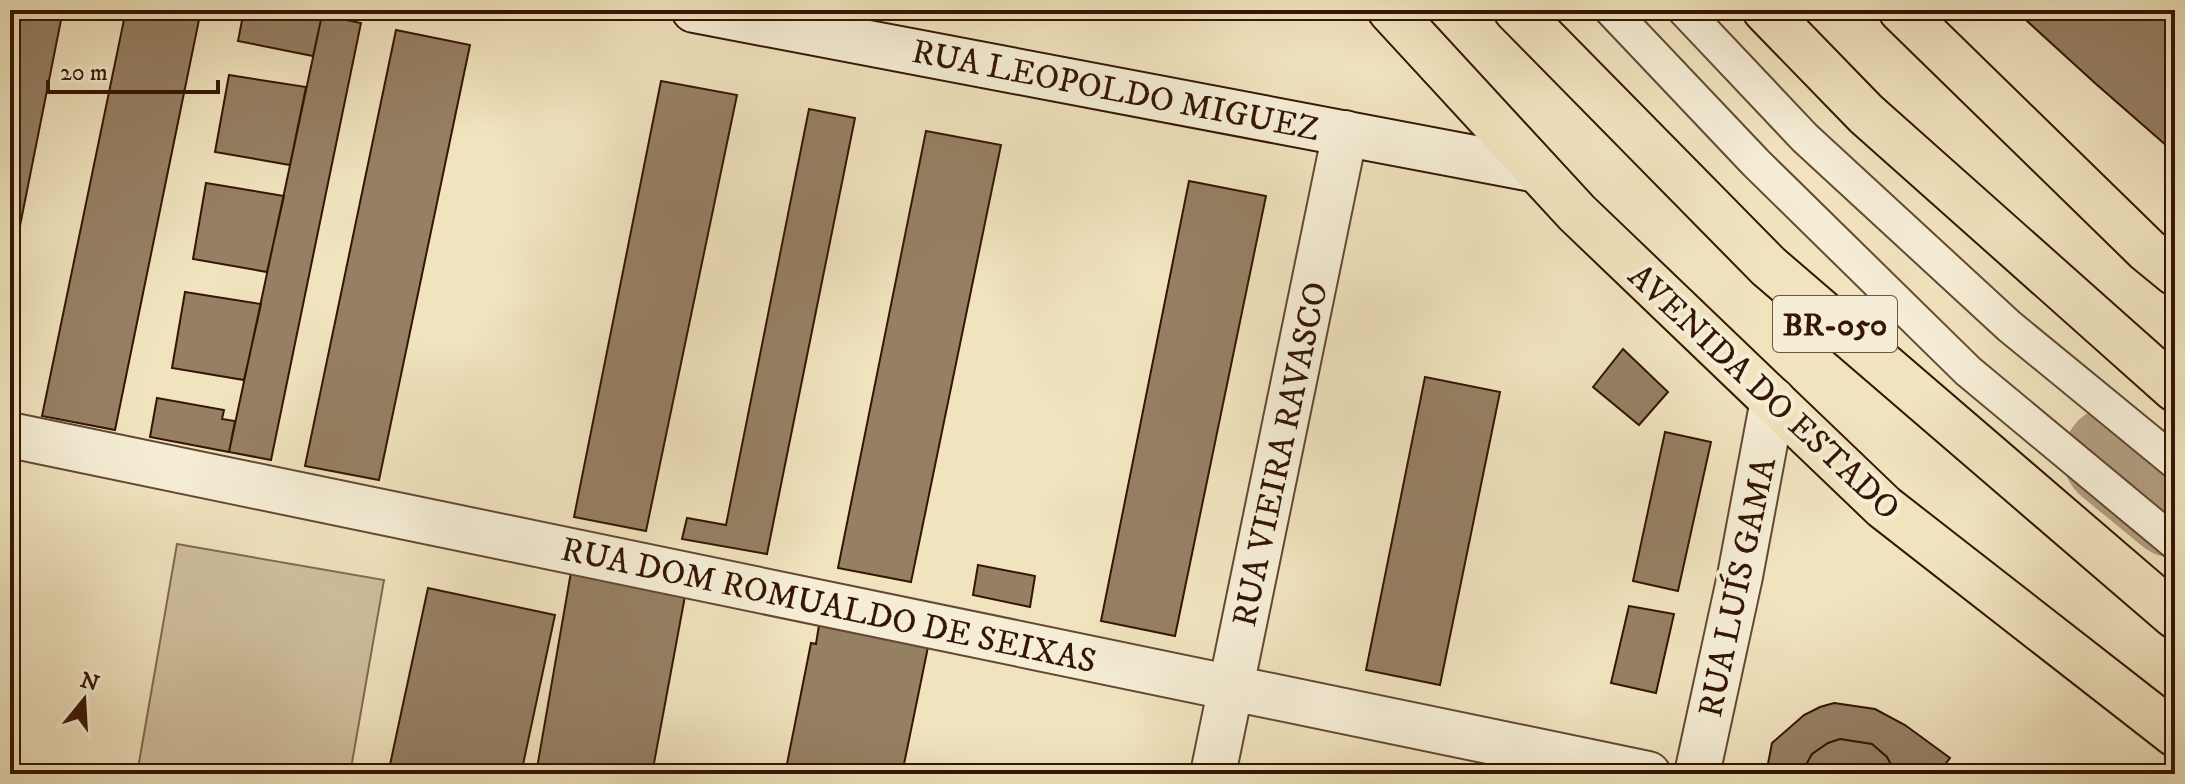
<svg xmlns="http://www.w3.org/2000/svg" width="2185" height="784" font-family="'IM FELL DW Pica',serif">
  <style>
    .pitch { fill: #d0c09e; stroke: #826a50; stroke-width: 2 }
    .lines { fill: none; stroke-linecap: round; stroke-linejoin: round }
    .river { stroke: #b09d7e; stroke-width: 102 }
    .building { fill: #968064; stroke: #351503; stroke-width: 2 }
    .lane-casing { stroke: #644832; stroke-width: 36 }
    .street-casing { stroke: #644832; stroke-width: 48 }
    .secondary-casing { stroke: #351503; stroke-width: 48 }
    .primary-casing { stroke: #351503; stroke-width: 48 }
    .highway-casing { stroke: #351503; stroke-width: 48 }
    .lane { stroke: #f5edd5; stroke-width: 32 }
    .street { stroke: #f5edd5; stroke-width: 44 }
    .secondary { stroke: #f5edd5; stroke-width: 44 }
    .primary { stroke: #f0e3be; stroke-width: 44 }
    .highway { stroke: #f0e3be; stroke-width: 44 }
    .labels { text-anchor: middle; stroke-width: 8; stroke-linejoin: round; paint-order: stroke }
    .shield { fill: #f5edd5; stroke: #6f5642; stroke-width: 2 }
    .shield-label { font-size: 32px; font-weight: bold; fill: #351503 }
    .street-label { font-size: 34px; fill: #351503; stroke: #f5edd5 }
  </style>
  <rect width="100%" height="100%" fill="#f0e3be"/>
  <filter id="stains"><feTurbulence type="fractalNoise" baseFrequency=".0025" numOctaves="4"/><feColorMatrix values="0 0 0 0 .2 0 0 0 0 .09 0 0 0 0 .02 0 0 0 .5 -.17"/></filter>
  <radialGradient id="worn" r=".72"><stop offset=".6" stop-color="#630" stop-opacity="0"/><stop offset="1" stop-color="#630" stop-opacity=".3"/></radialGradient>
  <path class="pitch" d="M177,544l207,36 -34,194h-213z"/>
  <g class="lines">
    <path class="river" d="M2114,457l61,50"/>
  </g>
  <path class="building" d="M16,10h47l-53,266v-235z
    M126,10h75l-86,420 -73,-14z
    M244,10h50l28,5 -9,41 -75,-15z
    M2015,10h160v143l-79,-69z
    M322,15l39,8 -90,437 -42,-8z
    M396,30l74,15 -91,435 -74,-14z
    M229,75l77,12 -16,78 -75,-13z
    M661,81l76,14 -91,436 -72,-14z
    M809,109l46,9 -88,436 -85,-15 5,-21 39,7z
    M926,131l75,14 -90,437 -73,-14z
    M1189,181l77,15 -91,440 -74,-15z
    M206,183l78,13 -17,76 -74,-13z
    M185,292l76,12 -17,76 -72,-12z
    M1623,349l45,43 -29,33 -46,-38z
    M1425,377l75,15 -60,293 -74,-15z
    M157,398l67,12 -2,9 13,2 -6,31 -79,-15z
    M1665,432l46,10 -33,149 -45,-10z
    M978,565l57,11 -5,31 -57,-12z
    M571,572l114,24 -33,178h-116z
    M428,588l127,27 -34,159h-133z
    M1629,606l45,8 -18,79 -45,-10z
    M819,625l109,22 -26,127h-117l26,-131 5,1z
    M1834,703l41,6 30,16 45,33 -10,13 5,3h-179l6,-31 32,-28 16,-8z
    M1840,739l32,5 15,13 9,17h-95l11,-20 16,-11z
    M1299,764l54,10h-56z"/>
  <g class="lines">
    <defs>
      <path id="lane" d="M1611,10l145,153 212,208 207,172
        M1684,10l121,128 204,188 166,136"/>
      <path id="street" d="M10,435l1638,339
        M1213,774l132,-641
        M1697,774l43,-198 33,-176"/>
      <path id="secondary" d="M694,10l843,160"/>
      <path id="primary" d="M1390,10l187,203 307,294 291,227
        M1901,10l246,240 28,23"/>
      <path id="highway" d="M1516,10l252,256 407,350
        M1765,10l101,104 309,275"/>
    </defs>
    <use href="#lane" class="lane-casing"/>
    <use href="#street" class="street-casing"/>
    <use href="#secondary" class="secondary-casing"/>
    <use href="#primary" class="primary-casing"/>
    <use href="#highway" class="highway-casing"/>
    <use href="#lane" class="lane"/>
    <use href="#street" class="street"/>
    <use href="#secondary" class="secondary"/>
    <use href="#primary" class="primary"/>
    <use href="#highway" class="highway"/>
  </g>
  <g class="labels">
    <rect class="shield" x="1773" y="296" width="124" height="56" rx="6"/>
    <g class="shield-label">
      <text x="1835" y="335">BR-050</text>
    </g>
    <g class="street-label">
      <text transform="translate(1116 89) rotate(11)" y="12">RUA LEOPOLDO MIGUEZ</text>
      <text transform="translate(1765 391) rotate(43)" y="12">AVENIDA DO ESTADO</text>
      <text transform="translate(1279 454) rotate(-78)" y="12">RUA VIEIRA RAVASCO</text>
      <text transform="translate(1736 587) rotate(-78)" y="12">RUA LUÍS GAMA</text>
      <text transform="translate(829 604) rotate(12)" y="12">RUA DOM ROMUALDO DE SEIXAS</text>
    </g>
  </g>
  <rect width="2185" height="784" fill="none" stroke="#f0e3be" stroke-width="40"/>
  <rect x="12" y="12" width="2161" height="760" fill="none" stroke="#351503" stroke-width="4"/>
  <rect x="20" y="20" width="2145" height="744" fill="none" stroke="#351503" stroke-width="2"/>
  <g transform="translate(84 700) rotate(18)" stroke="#f5edd5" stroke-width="6" paint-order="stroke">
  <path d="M0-6L14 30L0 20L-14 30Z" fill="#351503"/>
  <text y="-12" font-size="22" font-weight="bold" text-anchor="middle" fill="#351503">N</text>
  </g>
  <path d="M48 80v12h170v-12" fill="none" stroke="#351503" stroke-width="4"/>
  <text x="60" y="80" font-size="24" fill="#351503" stroke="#f5edd5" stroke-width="6" paint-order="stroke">20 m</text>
  <rect width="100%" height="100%" filter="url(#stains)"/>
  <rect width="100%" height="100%" fill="url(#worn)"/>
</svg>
